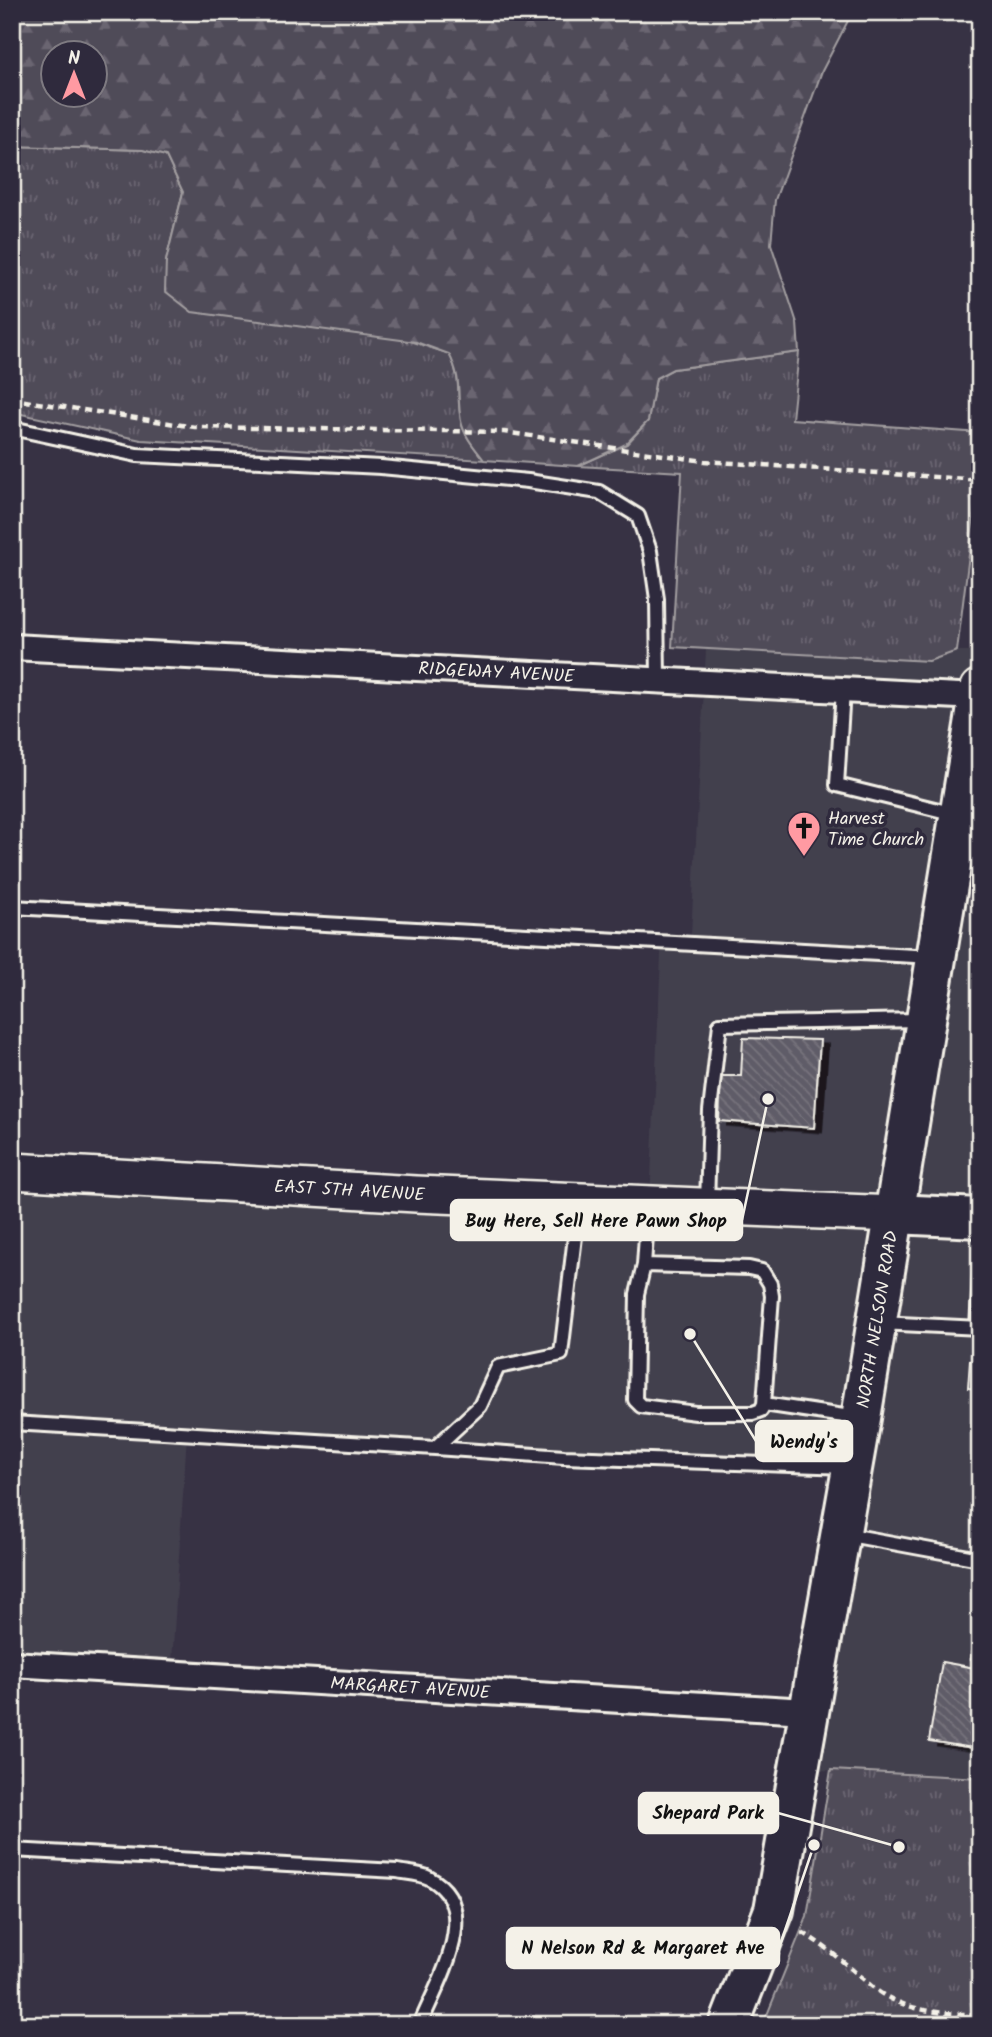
<svg xmlns="http://www.w3.org/2000/svg" width="992" height="2037" font-family="Kalam,sans-serif">
  <style>
    .built { fill: #433f4e }
    .grass { fill: url(#grass-tufts); stroke: #a29ea0; stroke-width: 2 }
    .forest { fill: url(#forest-firs); stroke: #a29ea0; stroke-width: 2; fill-rule: evenodd }
    .building { fill: url(#building-back-hatch); stroke: #f4f1e8; stroke-width: 2; filter: url(#shadow) }
    .lines { fill: none; stroke-linecap: round; stroke-linejoin: round }
    .lane-casing { stroke: #f4f1e8; stroke-width: 18 }
    .street-casing { stroke: #f4f1e8; stroke-width: 30 }
    .secondary-casing { stroke: #f4f1e8; stroke-width: 40 }
    .primary-casing { stroke: #f4f1e8; stroke-width: 44 }
    .path { stroke: #f4f1e8; stroke-width: 4.5; stroke-dasharray: 7 5; stroke-linecap: butt }
    .lane { stroke: #2f2a3d; stroke-width: 12 }
    .street { stroke: #2f2a3d; stroke-width: 24 }
    .secondary { stroke: #2f2a3d; stroke-width: 35 }
    .primary { stroke: #2f2a3d; stroke-width: 38 }
    .labels { text-anchor: middle; stroke-width: 7; stroke-linejoin: round; paint-order: stroke }
    .street-label { font-size: 18px; fill: #f4f1e8; stroke: #2f2a3d }
    .poi-label { font-size: 18px; fill: #f4f1e8; stroke: #2f2a3d; text-anchor: start }
    .leader { fill: none; stroke: #f4f1e8; stroke-width: 2.5 }
    .callout-dot { fill: #f4f1e8; stroke: #2f2a3d; stroke-width: 2.5 }
    .callout { fill: #f4f1e8; stroke: #f4f1e8; stroke-width: 2.5 }
    .callout-label { font-size: 19px; text-anchor: middle; font-weight: bold; fill: #111 }
  </style>
  <defs>
    <pattern id="grass-tufts" width="24" height="20" patternUnits="userSpaceOnUse" patternTransform="scale(1.75)"><rect width="24" height="20" fill="#504b59"/><path d="M3 7l-1-3M5 7V3M7 7l1-3M15 17l-1-3M17 17v-4M19 17l1-3" fill="none" stroke="#6a6571"/></pattern>
    <pattern id="forest-firs" width="22" height="20" patternUnits="userSpaceOnUse" patternTransform="scale(1.75)"><rect width="22" height="20" fill="#504b59"/><path d="M5 1l3.5 6h-7zM16 11l3.5 6h-7z" fill="#6a6571"/></pattern>
    <pattern id="building-back-hatch" width="6" height="6" patternUnits="userSpaceOnUse" patternTransform="scale(1.75)"><rect width="6" height="6" fill="#5f5c67"/><path d="M-1 5l2 2M0 0l6 6M5-1l2 2" fill="none" stroke="#77747d"/></pattern>
    <filter id="shadow"><feDropShadow dx="8" dy="4.5" stdDeviation="0" flood-color="#0009"/></filter>
  </defs>
  <rect width="100%" height="100%" fill="#373244"/>
  <filter id="ink" filterUnits="userSpaceOnUse"><feTurbulence type="fractalNoise" baseFrequency=".0143" numOctaves="2"/><feDisplacementMap in="SourceGraphic" scale="14" xChannelSelector="R" yChannelSelector="G"/><feConvolveMatrix kernelMatrix="1 2 1 2 8 2 1 2 1" color-interpolation-filters="sRGB"/></filter>
  <g filter="url(#ink)">
    <path class="built" d="M706,650l223,11 28,-10h23v1127l-179,-9 48,-298 -662,-36 -16,242 -159,-9v-507l638,40 12,-268 29,2z"/>
    <path class="grass" d="M12,146l131,4 23,6 17,36 -17,69 284,93c12,28 6,40 11,67 3,15 14,27 23,39l-343,-20 -129,-28z
      M799,352l-7,67 188,14v33l-23,185 -28,10 -257,-14 10,-175 -104,-6 49,-22 21,-23 8,-43 17,-9z
      M831,1770l149,8v247h-217l44,-109z"/>
    <path class="forest" d="M12,12h838l1,3 -29,56 -47,129 -4,44 26,79 2,29 -126,17 -17,9 -8,43 -22,23 -48,22 -94,-6c-9,-12 -20,-24 -23,-39 -5,-27 2,-40 -12,-67l-33,-12 -224,-30 -27,-21 1,-30 17,-69 -17,-36 -23,-6 -131,-4zM52,52h42v42h-42z"/>
    <path class="building" d="M743,1038l77,2 -6,88 -95,-7 2,-45h20z
      M970,1361h10v28l-12,-1z
      M979,1609l1,140 -51,-8 13,-79 33,6 1,-7 -5,-1z"/>
    <g class="lines">
      <defs>
        <path id="lane" d="M12,428l125,27 244,12 147,14 71,11 39,24 12,35 7,48 1,81
          M843,690l-6,95 118,29
          M12,907l921,50
          M579,1203l-18,151 -63,13 -18,39 -45,42 129,9 284,10
          M707,1203l3,-92 10,-87 200,-4
          M644,1265l105,3 13,3 8,13 2,12 -8,108 -3,6 -8,3h-57l-55,-7 -6,-6 2,-106 7,-29 4,-58
          M880,1323l100,5
          M977,1328l3,-53
          M764,1404l93,14
          M12,1423l423,25
          M844,1534l136,25
          M12,1850l385,21c10,2 23,2 32,7 56,29 8,105 -9,147"/>
        <g id="street">
          <path id="s1" d="M12,647l966,50"/>
          <path id="s2" d="M12,1664l795,47"/>
        </g>
        <g id="secondary">
          <path id="s3" d="M12,1171l404,23 478,20"/>
        </g>
        <g id="primary">
          <path d="M894,1214l86,4"/>
          <path id="s4" d="M729,2025l45,-115 87,-492 119,-729"/>
        </g>
      </defs>
      <use href="#lane" class="lane-casing"/>
      <use href="#street" class="street-casing"/>
      <use href="#secondary" class="secondary-casing"/>
      <use href="#primary" class="primary-casing"/>
      <path class="path" d="M12,399l183,28 309,5 200,29 276,19
        M802,1932c28,17 49,37 73,57 28,22 71,26 105,25"/>
      <use href="#lane" class="lane"/>
      <use href="#street" class="street"/>
      <use href="#secondary" class="secondary"/>
      <use href="#primary" class="primary"/>
    </g>
  </g>
  <defs>
    <symbol id="church-pin" viewBox="-11 -11 22 30"><path d="M0 17L-7.5 6A9.5 9.5 0 1 1 7.5 6Z" fill="#ff9aa2" stroke="#2f2a3d"/><path d="M-1.2-6h2.4v3.5h3.3v2.4h-3.3V6h-2.4V-.1h-3.3v-2.4h3.3Z" fill="#111"/></symbol>
  </defs>
  <g fill-rule="evenodd">
    <use href="#church-pin" x="785" y="809" width="38" height="52"/>
  </g>
  <g class="labels">
    <g class="street-label">
      <text dy="6" stroke="none"><textPath href="#s1" startOffset="485">RIDGEWAY AVENUE</textPath></text>
      <text dy="6" stroke="none"><textPath href="#s3" startOffset="338">EAST 5TH AVENUE</textPath></text>
      <text dy="6" stroke="none"><textPath href="#s4" startOffset="723">NORTH NELSON ROAD</textPath></text>
      <text dy="6" stroke="none"><textPath href="#s2" startOffset="399">MARGARET AVENUE</textPath></text>
    </g>
    <g class="poi-label">
      <text x="828" y="824">Harvest<tspan x="828" dy="21">Time Church</tspan></text>
    </g>
  </g>
  <path class="leader" d="M768 1099L742 1220M690 1334L756 1441M899 1847L778 1813M814 1845L779 1948"/>
  <g class="callout-dot">
    <circle cx="768" cy="1099" r="7"/>
    <circle cx="690" cy="1334" r="7"/>
    <circle cx="899" cy="1847" r="7"/>
    <circle cx="814" cy="1845" r="7"/>
  </g>
  <g class="callout">
    <rect x="451" y="1200" width="291" height="40" rx="7"/>
    <rect x="756" y="1421" width="96" height="40" rx="7"/>
    <rect x="639" y="1793" width="139" height="40" rx="7"/>
    <rect x="507" y="1928" width="272" height="40" rx="7"/>
  </g>
  <g class="callout-label">
    <text x="596" y="1227">Buy Here, Sell Here Pawn Shop</text>
    <text x="804" y="1448">Wendy's</text>
    <text x="708" y="1819">Shepard Park</text>
    <text x="643" y="1954">N Nelson Rd &amp; Margaret Ave</text>
  </g>
  <rect width="992" height="2037" fill="none" stroke="#2f2a3d" stroke-width="42"/>
  <rect x="21" y="21" width="950" height="1995" fill="none" stroke="#f4f1e8" stroke-width="2.5" filter="url(#ink)"/>
  <g transform="translate(74 74)"><circle r="33" fill="#2f2a3d" stroke="#7e7a81" stroke-width="2"/>
  <path d="M0-5L12 26L0 18L-12 26Z" fill="#ff9aa2"/>
  <text y="-10" font-size="19" font-weight="bold" text-anchor="middle" fill="#f4f1e8">N</text>
  </g>
</svg>
